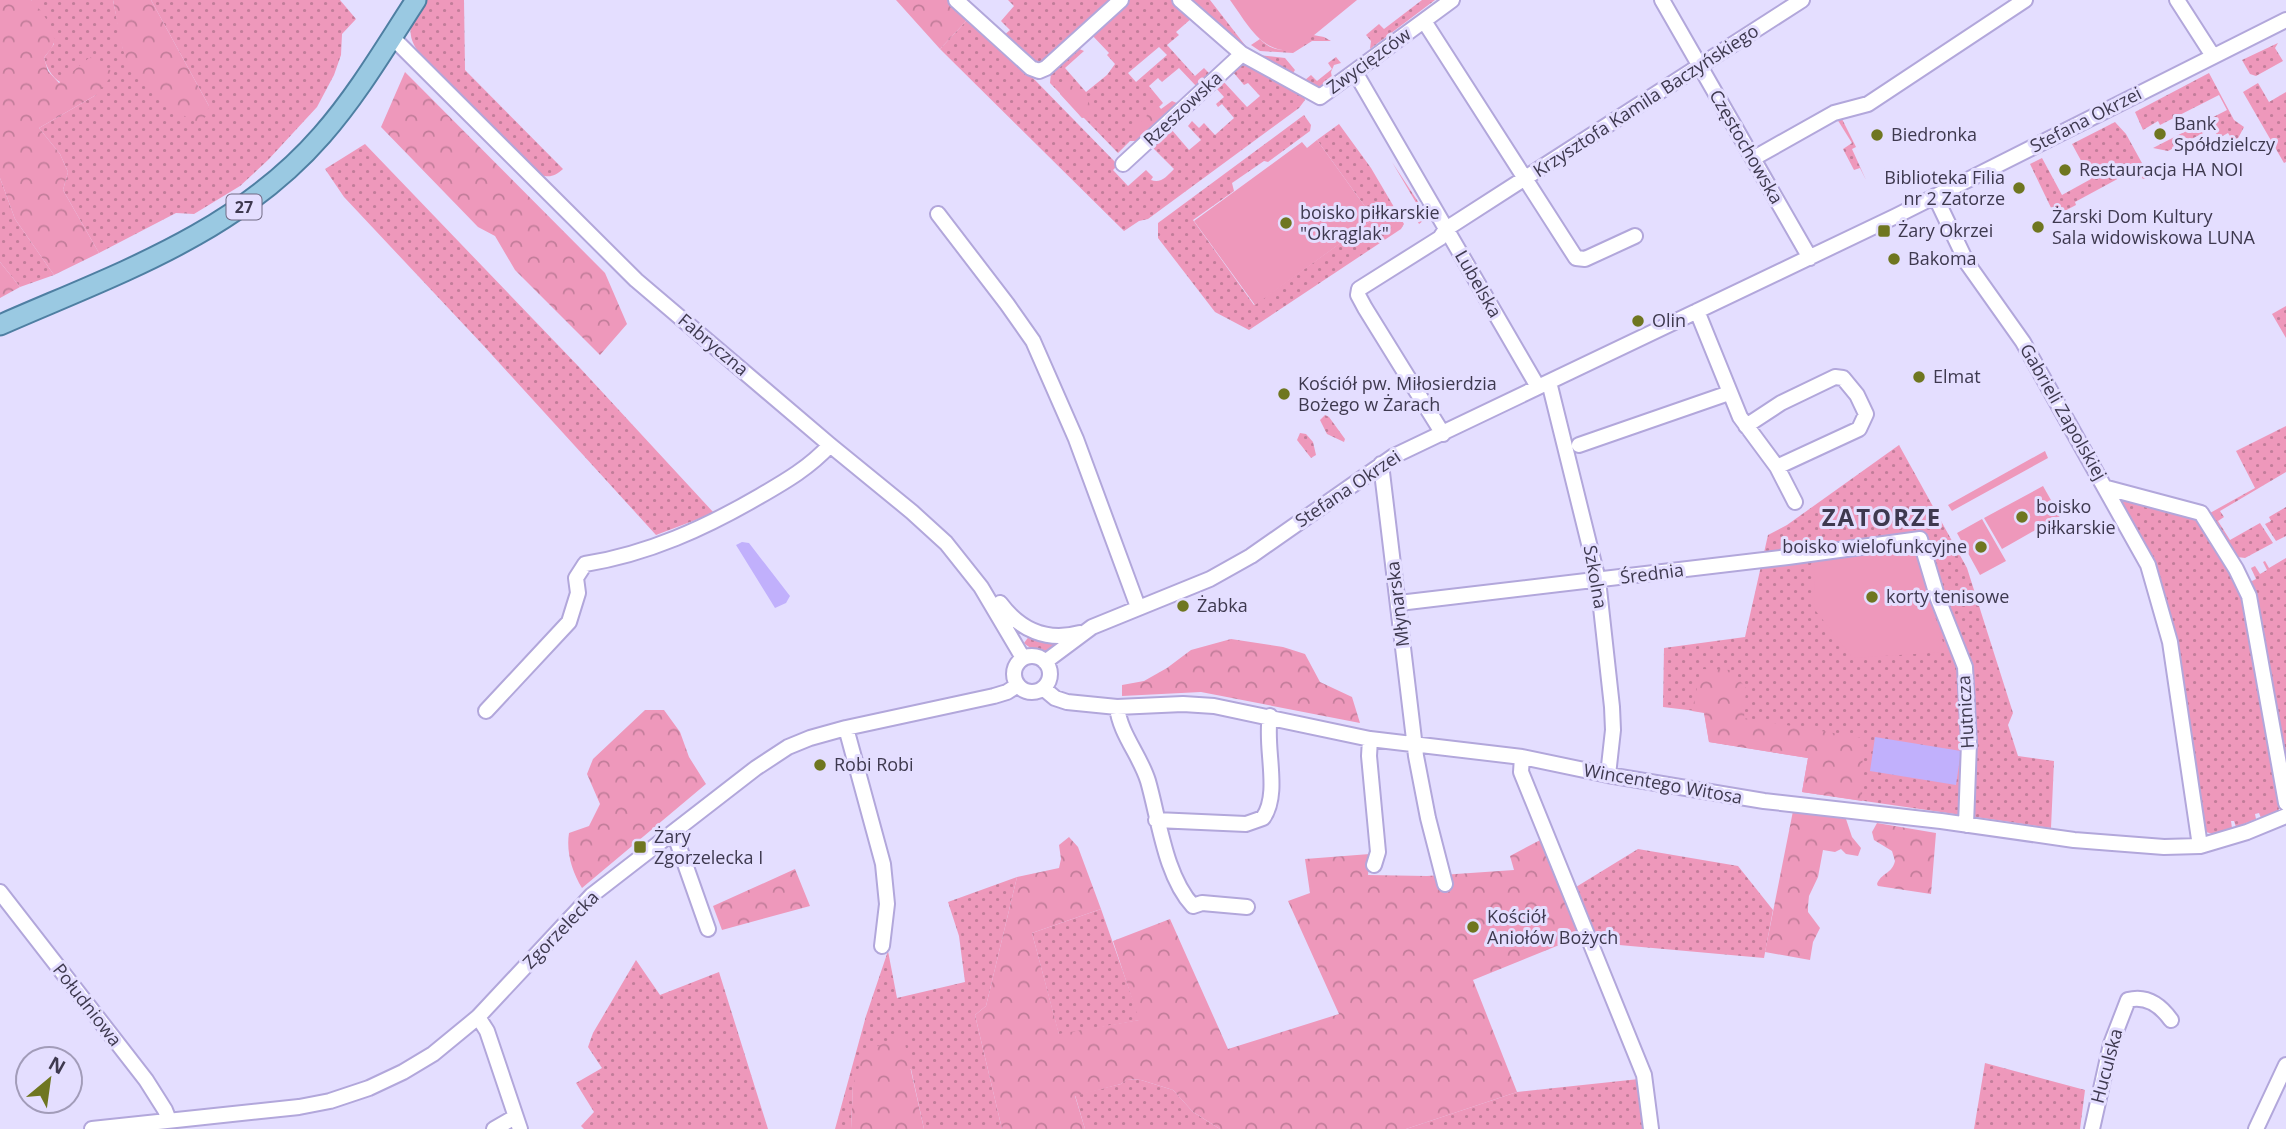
<svg xmlns="http://www.w3.org/2000/svg" width="2286" height="1129" font-family="'Open Sans',sans-serif">
  <style>
    .grass { fill: url(#grass-dots); fill-rule: evenodd }
    .forest { fill: url(#forest-crowns) }
    .pitch { fill: #ee98bb }
    .water { fill: #c1b0fc }
    .lines { fill: none; stroke-linecap: round; stroke-linejoin: round }
    .minor-casing { stroke: #b2a7db; stroke-width: 18 }
    .major-casing { stroke: #4e7fa2; stroke-width: 23 }
    .minor { stroke: #fff; stroke-width: 14 }
    .major { stroke: #9ac9e2; stroke-width: 19 }
    .poi-dot { fill: #6f7620; stroke: #e4deff; stroke-width: 2.5 }
    .labels { text-anchor: middle; stroke-width: 6; stroke-linejoin: round; paint-order: stroke }
    .shield { fill: #e4deff; stroke: #706a84; stroke-width: 2 }
    .shield-label { font-size: 16px; font-weight: bold; fill: #3e394f }
    .street-label { font-size: 18px; fill: #3e394f; stroke: #e4deff }
    .poi-label { font-size: 18px; fill: #3e394f; stroke: #e4deff; text-anchor: start }
    .district-label { font-size: 24px; font-weight: bold; letter-spacing: 2px; fill: #3e394f; stroke: #e4deff }
  </style>
  <defs>
    <pattern id="grass-dots" width="8" height="8" patternUnits="userSpaceOnUse" patternTransform="scale(1.75)"><rect width="8" height="8" fill="#ee98bb"/><path d="M2 2h.1M6 6h.1" fill="none" stroke="#c27d9a" stroke-width="1.8" stroke-linecap="round"/></pattern>
    <pattern id="forest-crowns" width="20" height="18" patternUnits="userSpaceOnUse" patternTransform="scale(1.75)"><rect width="20" height="18" fill="#ee98bb"/><path d="M2 6a3 3 0 1 1 6 0M12 15a3 3 0 1 1 6 0" fill="none" stroke="#c27d9a"/></pattern>
  </defs>
  <rect width="100%" height="100%" fill="#e4deff"/>
  <path class="grass" d="M31,0h82l10,49 86,57 -58,-106h189l16,19 -14,15 -1,21 -7,20 -17,32 -49,53 -28,26 -46,28 -18,-1 -77,40 -36,-63 5,-18 -8,-18 -21,-26 57,-33c-26,-8 -44,-9 -52,-37l10,-14z
    M423,0h41l1,70 98,99c-9,8 -14,9 -25,5l-121,-124c-13,-20 -4,-32 6,-50z
    M1008,0h101l2,2 -68,60 -10,2 -31,-27 8,-7 -9,-9 13,-15z
    M1128,0h44l20,18 -16,14 3,3 -12,10 28,31 9,-8 7,7 -14,12 -18,-19 -17,14 -4,-4 -9,8 14,17 -4,4 2,2 11,-8 7,3 -39,37h-10l-12,12 -68,-70 1,-11 26,-24 7,3 -19,17 21,24 21,-17 8,-11 -8,-9 2,-2 -19,-20 21,-18 3,3 4,-4 -3,-3zM1159,47l8,8 -31,27 -8,-9z
    M1186,0h24l38,49 10,6 27,3 10,12 -2,3 12,7 6,-5 6,6 15,-12 -4,-6 8,-6 5,6 -7,2 -3,7 1,6 -14,12 -74,-39z
    M1422,0h13l-65,49 1,-8 -5,-6 13,-11 5,5z
    M968,19l65,59 85,87 -5,5 15,16 18,-16 7,7 -2,3c10,4 16,-4 23,-11l-22,-22 19,-18 18,21 12,-10 -13,-14 4,-5 7,7 5,-5 11,12 19,-17 -12,-14 -4,3 -2,-3 8,-7 -8,-9 7,-7 24,26 13,-11 -12,-13 -4,2 -11,-13 2,-7 8,-4 61,34 1,5 -6,8 -151,111 -9,2 -15,10 -184,-182z
    M1313,35l11,2 7,4h-19l-19,12 -33,-2 -9,-6 9,-6c18,19 36,10 53,-4z
    M2278,43l-3,5 8,13 -27,15 -6,-2 -8,-14z
    M2209,73l25,47 10,7 -9,17 -7,-11 -9,5 -6,-10 -45,23 -15,-3 74,-38 -8,-15 -59,30 -2,-4 -15,9 -8,-18z
    M2258,83l11,19 17,-10v70l-2,1 -41,-71z
    M1304,115l7,10 -1,6 -42,31 -4,-1 -32,22 2,8 -41,29 61,85 120,-86 -57,-79 22,-16 32,44 33,56 -3,5 -152,101 -34,-18 -57,-74v-15z
    M1841,117l15,30 -4,2 14,31 -6,-12 -6,2 -11,-21 9,-6 -15,-24z
    M2115,122l11,12 22,40v3l-4,2 -5,-2 -5,-7 -59,32 1,3 -21,11 -25,-52 12,-6 20,37 29,-16 -19,-35z
    M365,144l215,224 134,145 -58,22 -174,-191 -138,-147 -19,-28z
    M1392,162l36,55 -9,7 -4,-8 6,-5z
    M0,178l15,41 39,56 -34,12 -20,-25z
    M2286,306v32l-14,-24z
    M1325,415l4,2 16,22 -1,3 -17,-8 -7,-14z
    M2286,426v46l-66,39 4,6 -6,4 12,19 30,-17 13,20 -28,15 -8,-1 -27,-44 45,-25 -19,-37z
    M1300,433l6,1 7,8 3,13 -5,3 -14,-18z
    M1899,445l68,123 46,145 -5,12 10,31 36,5 -3,67 -249,-36 6,-34 -99,-16 -5,-30 -41,-5 1,-59 81,-11 23,-102 19,-10z
    M2126,499l77,21 40,73 37,213 -2,5 -17,7 -2,-5 -4,1 1,5 -20,8 -2,-6h-3l1,7 -19,6 -7,-2 -2,-3 -27,-183 -12,-51 -16,-42 -27,-50z
    M2286,507v29l-10,5 -11,-17 6,-3 -2,-4z
    M2286,558v228l-38,-203 8,-4 -5,-11 4,-2 5,8 7,-4 -4,-8 2,-1 4,7z
    M1030,635l33,4c-12,13 -25,17 -39,4z
    M1638,849l100,17 35,44 -9,48 -167,-15 -8,-26 -13,-30z
    M1017,877l-31,129 -11,9 27,114h-78l-13,-60 -58,16 -2,44h-16l31,-113 22,-65 9,47 68,-16 -6,-46 -11,-34z
    M1101,909l39,111 -81,15 -27,-102z
    M636,960l24,35 59,-23 49,157h-184l-3,-3 13,-14 -18,-29 26,-15 -14,-21 5,-14z
    M1985,1063l100,27 -5,39h-106z
    M1127,1079l14,1 32,10 20,22 27,17h-135l-10,-34 46,-11z
    M1639,1079l6,50h-239l111,-37z"/>
  <path class="forest" d="M0,0h31c9,10 25,28 23,42 -1,6 -7,11 -10,16l4,13 11,12 31,-26 24,16 -18,22 -57,33 21,26 8,18 -5,18 36,63 -45,22 -39,-56 -15,-41z
    M113,0h38l58,106 -3,10 -7,8c-27,-14 -50,-30 -67,-55 -13,-19 -14,-47 -19,-69z
    M896,0h55l17,19 -28,30z
    M405,72l200,201 22,51 -27,31 -85,-85 -20,-34 -17,-9 -97,-100z
    M1068,85c12,2 22,16 25,28l-4,4 -7,1 -22,-24 2,-6z
    M1155,103l12,13 -25,22 -7,-5 1,-9 10,-5 2,-10z
    M0,262l20,25 -20,11z
    M1231,639l52,8 22,7 15,28 32,15 8,26 -159,-31 -79,4v-11l22,-4 23,-13 24,-18z
    M1701,669l30,1 15,18 -2,30 119,20 -1,63 -60,-9 6,-34 -99,-16 -5,-29 -12,-2z
    M645,710h19l16,22 9,25 17,27 -124,104c-10,-16 -16,-36 -13,-55l20,-7 11,-22 -13,-30 6,-15z
    M1793,811l53,8 6,18 9,11 -3,8 -12,-2 -5,-5 -6,3 -12,-2 -5,27 -9,19 -1,10v6l12,16 -7,14 -3,18 -45,-8z
    M1877,823l59,10 -5,61 -53,-8 -1,-2c4,-11 15,-10 18,-23l-3,-10 -18,-11 -2,-8z
    M1069,837l9,10 23,62 -69,24 27,101 80,-14 -26,-79 57,-22 58,130 111,-35 -51,-113 22,-8 -5,-34 65,-5 -2,21 59,1 87,-6 -4,-14 34,-18 40,97 -111,45 44,112 -111,37h-186l-27,-17 -20,-22 -32,-10 -13,-1 -7,5 -46,12 10,33h-83l-27,-114 11,-9 31,-129 42,-9 2,-9 -2,-14z
    M795,869l15,37 -88,24 -9,-24z
    M903,1035l21,94h-73l2,-44 11,-33z"/>
  <path class="pitch" d="M1230,0h127l-60,49c-34,8 -50,-26 -67,-49z
    M1317,140l57,79 -119,86 -61,-84 108,-79 5,6z
    M2045,451l3,7 -96,53 -4,-6z
    M2043,486l17,30 -58,33 -18,-31z
    M1982,519l24,42 -26,14 -23,-42z
    M1914,547l32,105 -93,6 -38,-48 -1,-50z"/>
  <path class="water" d="M742,542l7,1 41,53 -4,7 -11,5 -39,-63z
    M1875,737l86,14 -5,34 -86,-14z"/>
  <g class="lines">
    <defs>
      <path id="minor" d="M956,0l75,68 8,3 7,-3 75,-68
        M1180,0l62,54 78,43 132,-97
        M1662,0l148,258
        M2177,0l36,56
        M1424,21l152,237 9,1 50,-23
        M392,37l244,243 194,165 82,67 34,31 35,44 42,71
        M1355,72l183,315
        M1754,158l80,-45 34,-9 157,-104
        M1123,164l119,-110
        M1935,196l32,67 56,79 125,223 22,77 30,204
        M938,214l69,90 26,37 43,98 62,168
        M1697,311l43,106 37,50 18,35
        M1549,382l49,198 14,127 1,23 -5,45
        M1746,426l35,-23 54,-26 8,1 14,17 9,19 -7,15 -82,38
        M1443,434l-78,-126 -7,-13 1,-6 81,-51 6,-9 356,-229
        M1579,445l150,-52
        M1381,464l35,292 12,62 17,66
        M2107,488l94,25 35,56 13,27 37,207
        M1000,603c20,27 47,39 80,30
        M1399,603l389,-46 132,-18 18,60 27,68 4,76 -3,82
        M1014 674a18 18 0 1 1 36 0a18 18 0 1 1-36 0Z
        M1045,662l47,-35 118,-48 41,-23 143,-100 502,-240 390,-196
        M1043,688l12,10 12,4 50,5 66,-3 31,2 156,33 152,18 86,18 156,26 177,20 133,19 90,7 36,-1 47,-14 39,-16
        M1117,707c3,27 23,48 31,74 11,38 17,95 45,125l9,-3 45,4
        M486,711l83,-89 9,-29 -2,-15 9,-14c63,-10 120,-36 175,-68 26,-15 50,-29 70,-51
        M846,728l37,136 4,40 -5,42
        M1370,739l-1,17 9,96 -4,13
        M1522,757l-1,15 123,303 7,54
        M1156,820l90,4 17,-6c18,-25 1,-72 7,-102
        M672,834l6,10 30,85
        M0,892l146,188 19,30 4,10
        M478,1017l9,14 33,98
        M92,1129l207,-22 31,-6 39,-13 34,-16 30,-18 45,-37 114,-122 164,-127 32,-21 22,-9 36,-10 148,-32 13,-4 11,-7
        M494,1129l21,-12
        M2092,1129l19,-85 17,-44c19,-5 33,6 43,20
        M2256,1129l30,-64"/>
      <path id="major" d="M0,325c116,-51 236,-91 322,-190 36,-41 64,-89 94,-135"/>
    </defs>
    <use href="#minor" class="minor-casing"/>
    <use href="#major" class="major-casing"/>
    <use href="#minor" class="minor"/>
    <use href="#major" class="major"/>
  </g>
  <g class="poi-dot">
    <circle cx="2160" cy="134" r="7"/>
    <circle cx="1877" cy="135" r="7"/>
    <circle cx="2065" cy="170" r="7"/>
    <circle cx="2019" cy="188" r="7"/>
    <circle cx="1286" cy="223" r="7"/>
    <circle cx="2038" cy="227" r="7"/>
    <rect x="1877" y="224" width="14" height="14" rx="3.5"/>
    <circle cx="1894" cy="259" r="7"/>
    <circle cx="1638" cy="321" r="7"/>
    <circle cx="1919" cy="377" r="7"/>
    <circle cx="1284" cy="394" r="7"/>
    <circle cx="2022" cy="517" r="7"/>
    <circle cx="1981" cy="547" r="7"/>
    <circle cx="1872" cy="597" r="7"/>
    <circle cx="1183" cy="606" r="7"/>
    <circle cx="820" cy="765" r="7"/>
    <rect x="633" y="840" width="14" height="14" rx="3.5"/>
    <circle cx="1473" cy="927" r="7"/>
  </g>
  <g class="labels">
    <rect class="shield" x="226.5" y="194.5" width="35" height="25" rx="5"/>
    <g class="shield-label">
      <text x="244" y="213">27</text>
    </g>
    <g class="street-label">
      <text transform="translate(1369 61) rotate(-36)" y="6">Zwycięzców</text>
      <text transform="translate(1646 101) rotate(-33)" y="6">Krzysztofa Kamila Baczyńskiego</text>
      <text transform="translate(1183 109) rotate(-43)" y="6">Rzeszowska</text>
      <text transform="translate(2086 120) rotate(-27)" y="6">Stefana Okrzei</text>
      <text transform="translate(1746 147) rotate(60)" y="6">Częstochowska</text>
      <text transform="translate(1478 284) rotate(60)" y="6">Lubelska</text>
      <text transform="translate(713 345) rotate(40)" y="6">Fabryczna</text>
      <text transform="translate(2063 412) rotate(60)" y="6">Gabrieli Zapolskiej</text>
      <text transform="translate(1348 489) rotate(-34)" y="6">Stefana Okrzei</text>
      <text transform="translate(1652 574) rotate(-7)" y="6">Średnia</text>
      <text transform="translate(1595 577) rotate(80)" y="6">Szkolna</text>
      <text transform="translate(1398 604) rotate(-97)" y="6">Młynarska</text>
      <text transform="translate(1966 712) rotate(-93)" y="6">Hutnicza</text>
      <text transform="translate(1663 784) rotate(10)" y="6">Wincentego Witosa</text>
      <text transform="translate(561 930) rotate(-46)" y="6">Zgorzelecka</text>
      <text transform="translate(87 1005) rotate(52)" y="6">Południowa</text>
      <text transform="translate(2107 1066) rotate(-75)" y="6">Huculska</text>
    </g>
    <g class="poi-label">
      <text x="2174" y="130">Bank<tspan x="2174" dy="21">Spółdzielczy</tspan></text>
      <text x="1891" y="141">Biedronka</text>
      <text x="2079" y="176">Restauracja HA NOI</text>
      <text x="2005" y="184" text-anchor="end">Biblioteka Filia<tspan x="2005" dy="21">nr 2 Zatorze</tspan></text>
      <text x="1300" y="219">boisko piłkarskie<tspan x="1300" dy="21">"Okrąglak"</tspan></text>
      <text x="2052" y="223">Żarski Dom Kultury<tspan x="2052" dy="21">Sala widowiskowa LUNA</tspan></text>
      <text x="1898" y="237">Żary Okrzei</text>
      <text x="1908" y="265">Bakoma</text>
      <text x="1652" y="327">Olin</text>
      <text x="1933" y="383">Elmat</text>
      <text x="1298" y="390">Kościół pw. Miłosierdzia<tspan x="1298" dy="21">Bożego w Żarach</tspan></text>
      <text x="2036" y="513">boisko<tspan x="2036" dy="21">piłkarskie</tspan></text>
      <text x="1967" y="553" text-anchor="end">boisko wielofunkcyjne</text>
      <text x="1886" y="603">korty tenisowe</text>
      <text x="1197" y="612">Żabka</text>
      <text x="834" y="771">Robi Robi</text>
      <text x="654" y="843">Żary<tspan x="654" dy="21">Zgorzelecka I</tspan></text>
      <text x="1487" y="923">Kościół<tspan x="1487" dy="21">Aniołów Bożych</tspan></text>
    </g>
    <g class="district-label">
      <text x="1882" y="526">ZATORZE</text>
    </g>
  </g>
  <g transform="translate(49 1080) rotate(29)"><circle r="33" fill="#e4deff" stroke="#a29cb9" stroke-width="2"/>
  <path d="M0-5L12 26L0 18L-12 26Z" fill="#6f7620"/>
  <text y="-10" font-size="19" font-weight="bold" text-anchor="middle" fill="#3e394f">N</text>
  </g>
</svg>
